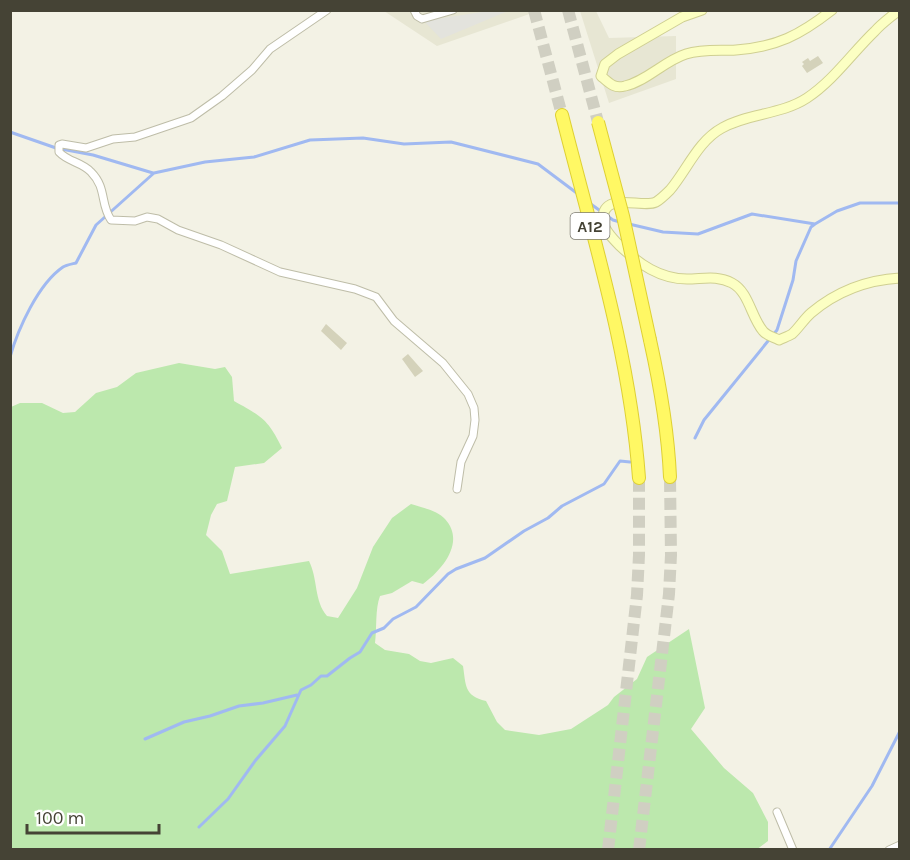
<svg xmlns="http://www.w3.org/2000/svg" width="910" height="860" font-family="Karla,sans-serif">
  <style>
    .residential { fill: #e7e6d3 }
    .green { fill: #bce8ad }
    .parking { fill: #e3e3dd }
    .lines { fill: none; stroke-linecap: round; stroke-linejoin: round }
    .stream { stroke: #a0b9f1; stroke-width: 3 }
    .building { fill: #d4d2ba }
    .highway-tunnel { stroke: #d0cfc2; stroke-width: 12; stroke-dasharray: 12 6; stroke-linecap: butt }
    .street-casing { stroke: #bebda8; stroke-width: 9 }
    .secondary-casing { stroke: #cfcf92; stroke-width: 11 }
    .highway-casing { stroke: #ded033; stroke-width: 14 }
    .street { stroke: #fff; stroke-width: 7 }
    .secondary { stroke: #fcffc3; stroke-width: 9 }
    .highway { stroke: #fff864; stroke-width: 12 }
    .highway-bridge-casing { stroke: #ded033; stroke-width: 14; stroke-linecap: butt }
    .highway-bridge { stroke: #fff864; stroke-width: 12 }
    .labels { text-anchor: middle; stroke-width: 6; stroke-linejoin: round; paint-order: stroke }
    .shield { fill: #fff; stroke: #7d7b72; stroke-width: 1.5 }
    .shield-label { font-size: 16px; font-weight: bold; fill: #454335 }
  </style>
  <rect width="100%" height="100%" fill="#f3f2e5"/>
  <path class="residential" d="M384,11h154l-101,35z
    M580,11h16l13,27 67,-2v43l-67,24z"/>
  <path class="green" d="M179,363l36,6 10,-2 7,10 2,24c27,15 34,18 48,47l-18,15 -29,4 -8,34 -10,3 -6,11 -5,20 16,16 8,23 79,-13c9,18 5,40 18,55l11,2 19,-30 16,-41 19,-29 19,-14c10,3 27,7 34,15 21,23 -3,51 -22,65l-11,-3 -20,12 -12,3c-5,13 -3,32 -5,47l10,7 24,4 11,7 11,2 22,-5 10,8c3,19 1,30 23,35l11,21 8,8 34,5 32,-6 37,-24 6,-8 23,-18 10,-22 42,-28 16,79 -14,21 33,39 29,25 15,29v19l-12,9 -745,-1v-442l9,-4h22l21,10 12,-1 21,-19 21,-6 19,-14z"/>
  <path class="parking" d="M507,10l1,1 -67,28 -17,-18 64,-10z"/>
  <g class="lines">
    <path class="stream" d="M10,132l46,16 37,7 60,18
      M588,202l25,18 7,2
      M629,224l34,8 35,2 54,-20 63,10 22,-13 23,-8h40
      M10,357c8,-28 28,-73 53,-90 3,-2 9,-3 13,-4l20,-38 58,-52 51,-11 49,-5 56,-17 53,-2 41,6 47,-2 87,22 40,30
      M695,438l9,-18 73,-90 16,-50 3,-19 15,-34 4,-3
      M145,739l39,-17 26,-6 29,-10 24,-3 34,-8
      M199,827l29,-28 27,-38 30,-35 16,-36 10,-5 10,-9h6l23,-18 10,-6 12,-19 12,-5 9,-9 23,-12 32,-33 8,-5 29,-11 39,-27 24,-13 14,-12 42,-22 16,-23 10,1
      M829,850l43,-64 28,-55"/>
  </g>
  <path class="building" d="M818,56l5,7 -16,10 -5,-7 2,-2 -2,-2 6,-4 2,3z
    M326,324l21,19 -6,7 -20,-19z
    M408,354l15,17 -8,6 -13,-18z"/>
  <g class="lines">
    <path class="highway-tunnel" d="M534,10l28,105
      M568,10l30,112
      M608,850l29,-255 2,-40v-77
      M639,850l30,-256 2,-39 -1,-78"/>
    <defs>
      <path id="street" d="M327,10l-57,39 -18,21 -30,26 -31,22 -56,19 -22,2 -27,9 -24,-4 -3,1v7c9,10 23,10 32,20 16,16 9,32 20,48l24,1 12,-4 11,2 20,11 43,15 59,27 75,17 21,8 18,24 49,42 25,31 6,14 1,12 -2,16 -12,26 -4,27
        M414,10l3,6 5,3 31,-9
        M777,812l16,38
        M889,850l11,-5"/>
      <path id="secondary" d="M702,10l-20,7 -64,37 -13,10 -4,12c8,7 13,13 24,10 22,-5 39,-25 61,-32 16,-5 34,-3 50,-4 41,-3 64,-15 96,-40
        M899,10c-8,7 -17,13 -24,21 -23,22 -41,49 -68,67 -26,17 -59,15 -85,30 -24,13 -35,42 -52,62 -4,4 -9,9 -14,12 -14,7 -54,-12 -53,18 0,9 11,20 17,26 19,18 40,33 67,33 16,0 30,-4 45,4 17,9 19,34 31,48 4,5 11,6 16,9 4,-2 10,-4 13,-6 6,-5 12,-15 19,-21 26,-22 55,-33 89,-35"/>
      <path id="highway" d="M562,115c30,119 68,239 77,363
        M650,340c10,45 18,90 20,137"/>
    </defs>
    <use href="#street" class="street-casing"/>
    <use href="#secondary" class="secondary-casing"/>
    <use href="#highway" class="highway-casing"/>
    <use href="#street" class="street"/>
    <use href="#secondary" class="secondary"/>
    <use href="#highway" class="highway"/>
    <defs>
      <path id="highway-bridge" d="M598,122l25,94 27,124"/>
    </defs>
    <use href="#highway-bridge" class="highway-bridge-casing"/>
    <use href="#highway-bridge" class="highway-bridge"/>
  </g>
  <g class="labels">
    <rect class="shield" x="570.5" y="213" width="39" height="26" rx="4.5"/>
    <g class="shield-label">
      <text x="590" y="232">A12</text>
    </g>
  </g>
  <rect width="910" height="860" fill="none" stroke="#454335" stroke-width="24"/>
  <path d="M27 824v9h132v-9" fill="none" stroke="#454335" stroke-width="3"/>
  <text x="36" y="824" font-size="18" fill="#454335" stroke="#ffffff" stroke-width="4.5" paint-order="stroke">100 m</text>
</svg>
